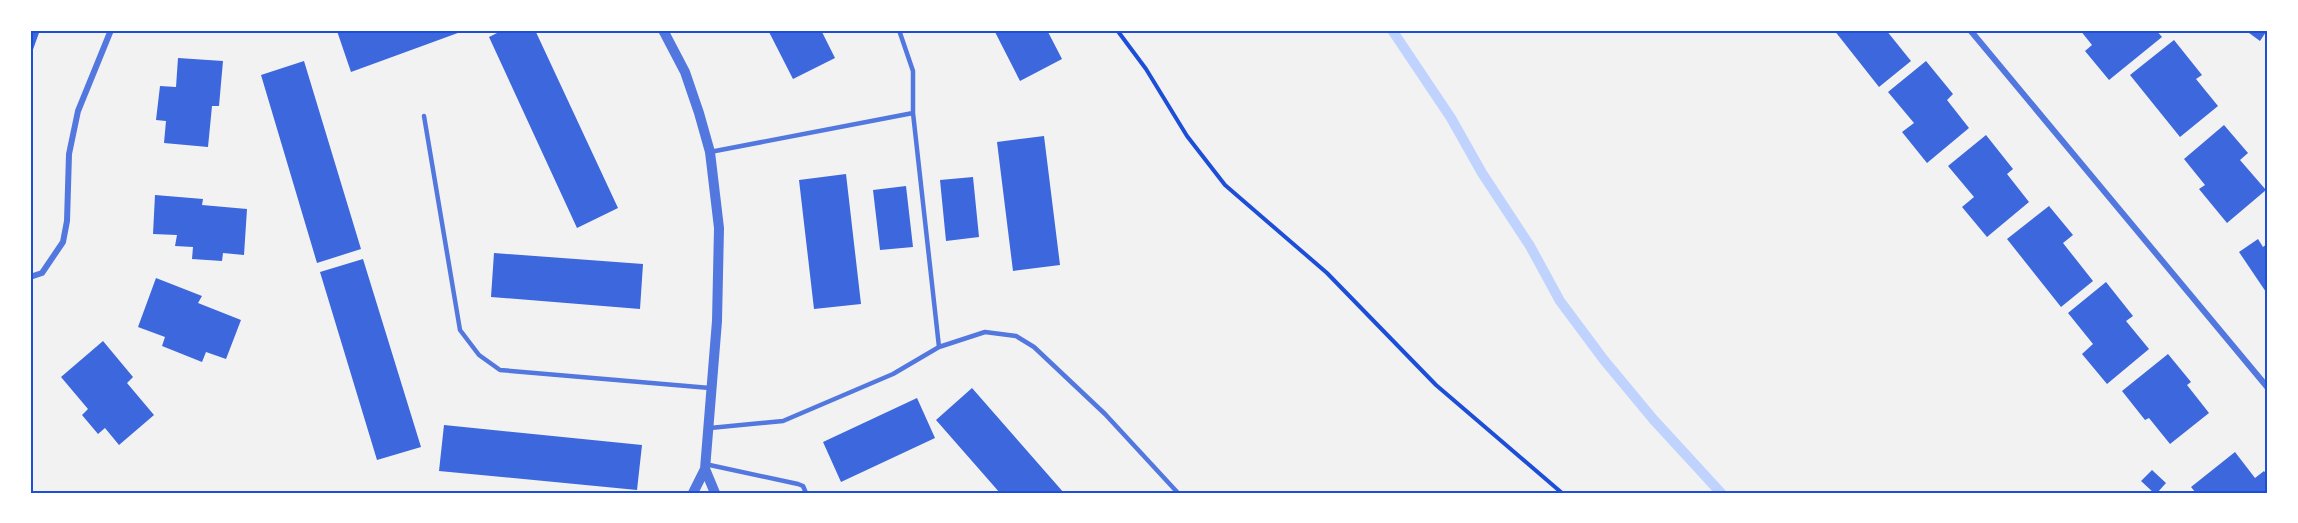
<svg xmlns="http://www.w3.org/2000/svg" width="2298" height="523" font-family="'Public Sans',sans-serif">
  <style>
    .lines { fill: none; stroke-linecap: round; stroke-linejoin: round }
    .stream { stroke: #bfd3fe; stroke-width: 10 }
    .building { fill: #3d67dc }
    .path { stroke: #1d4ed8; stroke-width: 4 }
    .service { stroke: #5277de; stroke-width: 4.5 }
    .minor { stroke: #5277de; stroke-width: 6 }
    .tertiary { stroke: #5277de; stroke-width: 10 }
    .neatline { fill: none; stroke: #1d4ed8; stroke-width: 2 }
  </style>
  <rect width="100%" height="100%" fill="#f2f2f2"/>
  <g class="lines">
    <path class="stream" d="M1392,30l59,88 31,55 48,73 30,55 44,59 49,59 68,74"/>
  </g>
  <path class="building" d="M30,30h10l-10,28z
    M339,30h127l-115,42 -14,-41z
    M503,30h32l83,178 -41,20 -88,-191z
    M768,30h53l14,28 -42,21z
    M994,30h53l15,29 -42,22z
    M1834,30h52l25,31 -32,26z
    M2080,30h76l6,7 -53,43 -24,-29 7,-6z
    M2245,30h23v4l-2,-2 -6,9z
    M2174,40l28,35 -6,4 22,27 -38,31 -50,-62z
    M178,58l45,3 -4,45h-7l-4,41 -44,-4 2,-22 -10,-1 4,-34 16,1z
    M304,61l57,188 -44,14 -56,-188z
    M1926,61l27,33 -6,6 22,28 -42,35 -25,-31 12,-9 -26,-31z
    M2224,125l24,28 -8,7 26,30 -39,33 -28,-34 6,-4 -21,-26z
    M1986,135l27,34 -6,5 22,28 -42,35 -25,-30 12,-10 -26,-31z
    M1044,136l16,129 -47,6 -16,-129z
    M846,174l15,130 -47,5 -15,-129z
    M973,177l6,60 -33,4 -6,-61z
    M906,186l7,61 -33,3 -7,-60z
    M155,195l48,4 -1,6 45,4 -3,46 -21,-2 -1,8 -30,-2 1,-12 -18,-1 2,-11 -24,-1z
    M2049,206l24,29 -10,8 30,38 -32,26 -54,-68z
    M2258,239l5,8 5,-4v52l-29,-43z
    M494,253l149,11 -3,45 -149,-12z
    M363,259l58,188 -44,13 -57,-188z
    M156,278l46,18 -4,7 43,17 -15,39 -20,-7 -4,10 -40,-16 3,-9 -27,-10z
    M2106,282l27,34 -7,5 23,28 -42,35 -25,-30 11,-10 -25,-31z
    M103,341l30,36 -6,6 27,32 -35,30 -14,-17 -7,6 -16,-19 6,-6 -27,-32z
    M2168,354l23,28 -4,3 22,28 -39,31 -21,-26 -4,2 -23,-29z
    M972,388l92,105h-64l-64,-73z
    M917,398l18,40 -94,44 -18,-40z
    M444,425l198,20 -5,45 -198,-19z
    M2235,452l20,26 9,-7 4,5v17h-72l-5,-6z
    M2152,470l14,13 -9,10h-3l-13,-12z"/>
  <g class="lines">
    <path class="path" d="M1117,30l29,39 41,67 38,49 102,88 109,112 126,108"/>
    <path class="service" d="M899,30l14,41v42l26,234
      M424,116l36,214 19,25 21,15 210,18
      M710,152l203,-39
      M710,428l73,-7 110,-47 46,-27 46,-15 31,4 18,11 71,67 73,79
      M705,464l93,20 5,2 3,7"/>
    <path class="minor" d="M1970,30l298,358
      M30,277l12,-4 21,-31 4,-21 2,-67 9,-43 33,-81"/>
    <path class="tertiary" d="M663,30l22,42 14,41 11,39 9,76 -2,93 -12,148 -12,24
      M705,469l10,24"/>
  </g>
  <rect width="2298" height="523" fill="none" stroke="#ffffff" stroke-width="63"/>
  <rect x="32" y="32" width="2234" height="460" class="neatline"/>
</svg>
